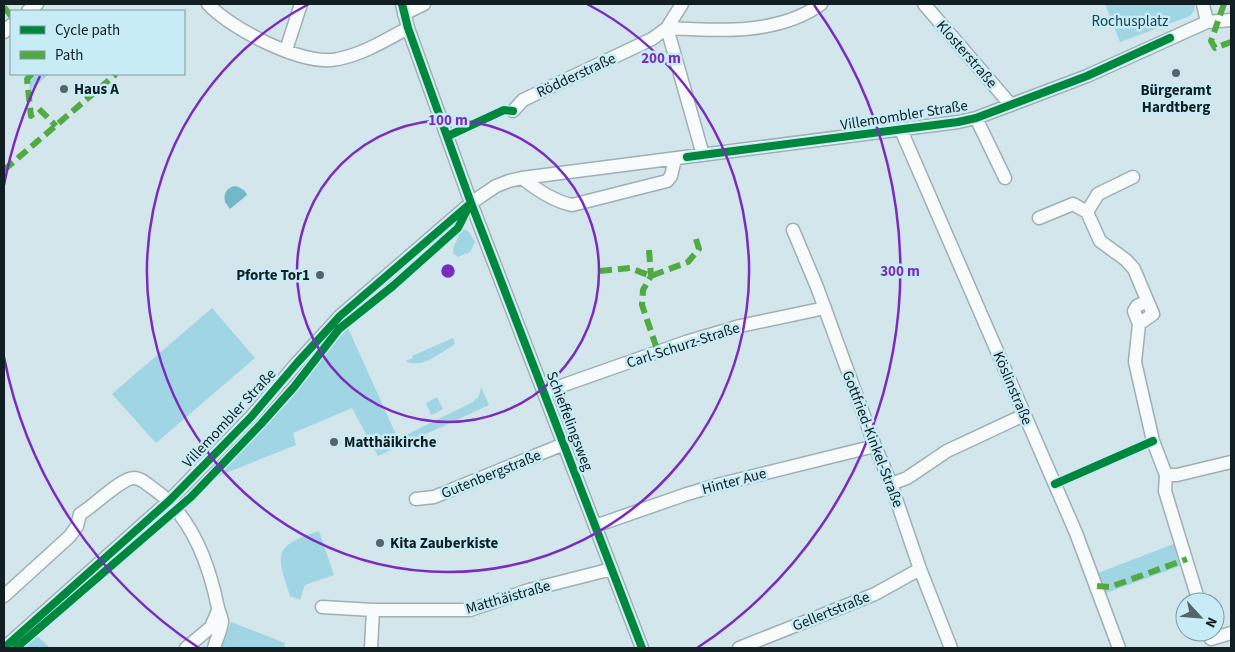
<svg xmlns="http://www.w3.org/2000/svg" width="1235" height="652" font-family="'Source Sans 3',sans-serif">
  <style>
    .green { fill: #a0d5e3 }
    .forest { fill: #9ad4e3 }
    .water { fill: #73b8c8 }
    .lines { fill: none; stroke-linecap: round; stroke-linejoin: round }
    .minor-casing { stroke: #9fafb3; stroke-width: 15 }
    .minor { stroke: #f8fbfc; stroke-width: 12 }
    .quiet { stroke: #51aa43; stroke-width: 6; stroke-dasharray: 12 6; stroke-linecap: butt }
    .cycleway-casing { stroke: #c7ecf6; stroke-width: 11 }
    .cycleway { stroke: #00873e; stroke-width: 8 }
    .ring { fill: none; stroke: #7b2cbf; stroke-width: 2.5 }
    .poi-dot { fill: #556569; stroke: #c7ecf6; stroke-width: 2 }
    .labels { text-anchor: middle; stroke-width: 5; stroke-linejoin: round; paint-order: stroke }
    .park-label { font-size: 15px; fill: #1a434c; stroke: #c7ecf6 }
    .street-label { font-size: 15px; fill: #111f22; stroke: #c7ecf6 }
    .poi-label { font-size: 15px; font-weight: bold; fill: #111f22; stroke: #c7ecf6; text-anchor: start }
    .centre { fill: #7b2cbf; stroke: #c7ecf6; stroke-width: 2.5 }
    .ring-label { font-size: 15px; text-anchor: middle; font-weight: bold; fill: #7b2cbf; stroke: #c7ecf6; stroke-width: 5; stroke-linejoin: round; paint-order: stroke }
  </style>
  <rect width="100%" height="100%" fill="#d2e6ec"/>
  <path class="green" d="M1105,4h90l-1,7 -4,5 -70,26z
    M44,74h5l-19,16 -1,-12z
    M464,229l5,3 6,10 -5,10 -12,5 -4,-3 -1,-5 8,-19z
    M212,308l43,50 -99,85 -44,-49z
    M348,328l50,111 75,-37 6,-6 2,-9 8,18 -111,51 -26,-48 -59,25 3,12 -80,32z
    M453,338l2,6c-14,8 -33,26 -50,17l8,-3 -1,-2z
    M437,397l6,12 -12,6 -5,-12z
    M319,531l15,44 -29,10 -5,15 -10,-4c-14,-43 -17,-50 29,-65z
    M1176,543l7,22 -77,28 -8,-20z
    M231,622l54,21 -1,5h-63z"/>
  <path class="forest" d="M36,635l14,13h-29z"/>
  <path class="water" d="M236,186l8,4 3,5 -17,14 -5,-7c-2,-9 2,-15 11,-16z"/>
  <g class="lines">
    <defs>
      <path id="minor" d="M208,4c23,25 96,63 130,55 25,-5 48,-19 70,-31
        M402,4l6,24 63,175 171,445
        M924,4l86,100
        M1203,4l4,18
        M28,11l9,-7
        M404,14l20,-10
        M667,28c50,3 112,7 154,-24
        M667,28l36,127
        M4,32l7,-7
        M286,50l15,-46
        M513,111l10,-11 129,-61 15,-11 15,-24
        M976,118l29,60
        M901,130l175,403 43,115
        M522,178c15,12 31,23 50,27l95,-24 4,-5 4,-17
        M1087,212l13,29 26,19 8,9 19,45 -14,10 -4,38 18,79 13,34 -1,16 34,111
        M1039,218l34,-14 14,8 11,-18 35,-17
        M793,230l24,57 58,159 16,38 29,85 31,79
        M1139,324l-5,-13 3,-5 10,-5
        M544,392l142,-50 54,-16 85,-18
        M1166,475h11l54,-13
        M891,484l16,-6 40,-27 77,-36
        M416,499l18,-2 130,-53
        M595,526l92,-32 34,-10 154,-38
        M4,596l66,-60 7,-10 3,-12c13,-7 41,-36 54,-36 6,0 12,5 17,9 39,26 58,76 67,121 1,4 4,10 4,14 -1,9 -6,18 -8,26
        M322,607l51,3h97l59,-20 83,-21
        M1211,639l20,-6
        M4,648l165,-147 82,-84 46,-54 43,-47 131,-113 25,-17 13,-5 13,-3 436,-56 18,-4 111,-42 120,-54 24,-2
        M186,648l25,-21 6,-14
        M371,648l2,-38
        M739,648l136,-54 45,-25"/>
    </defs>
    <use href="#minor" class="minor-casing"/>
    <use href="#minor" class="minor"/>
    <path class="quiet" d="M1224,4l-13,37 4,7 16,-6
      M4,7l7,9
      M32,74l-5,5 4,37 2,-2
      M39,109l17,17
      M4,170l112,-96
      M649,250l2,26 -8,14 -1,15 16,47
      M600,271l30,-3 21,8 37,-14 11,-13 -3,-10
      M1097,586l13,1 77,-28"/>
    <defs>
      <path id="cycleway" d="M402,4l6,24 63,175 171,445
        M448,136l56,-26 9,1
        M687,157l271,-35 18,-4 111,-42 83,-38
        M1055,484l98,-43
        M4,648l165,-147 82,-84 46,-54 43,-47 131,-113
        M16,648l175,-151 70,-73 33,-37 45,-58 54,-43 65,-58 9,-18"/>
    </defs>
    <use href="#cycleway" class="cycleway-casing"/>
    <use href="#cycleway" class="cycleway"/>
  </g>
  <g class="ring">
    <circle cx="448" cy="271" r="151"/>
    <path d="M587 4A301 301 0 1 1 309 4"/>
    <path d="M199 648A452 452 0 0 1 4 357M4 185A452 452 0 0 1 40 76M814 5A452 452 0 0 1 697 648"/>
  </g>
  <g class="poi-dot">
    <circle cx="1176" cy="73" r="5"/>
    <circle cx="64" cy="89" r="5"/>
    <circle cx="320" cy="275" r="5"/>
    <circle cx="334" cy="442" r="5"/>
    <circle cx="380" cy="543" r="5"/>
  </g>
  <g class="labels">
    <g class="park-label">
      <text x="1130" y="26">Rochusplatz</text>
    </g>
    <g class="street-label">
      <text transform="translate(967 54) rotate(49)" y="5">Klosterstraße</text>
      <text transform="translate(576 75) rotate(-25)" y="5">Rödderstraße</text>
      <text transform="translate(904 115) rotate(-9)" y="5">Villemombler Straße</text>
      <text transform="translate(683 345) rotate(-18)" y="5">Carl-Schurz-Straße</text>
      <text transform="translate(1013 388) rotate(67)" y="5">Köslinstraße</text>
      <text transform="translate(229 418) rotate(-47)" y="5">Villemombler Straße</text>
      <text transform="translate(570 421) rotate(69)" y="5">Schieffelingsweg</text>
      <text transform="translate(873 439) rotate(69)" y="5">Gottfried-Kinkel-Straße</text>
      <text transform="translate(491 474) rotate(-22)" y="5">Gutenbergstraße</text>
      <text transform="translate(734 481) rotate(-15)" y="5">Hinter Aue</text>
      <text transform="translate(508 597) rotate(-16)" y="5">Matthäistraße</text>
      <text transform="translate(831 611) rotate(-22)" y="5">Gellertstraße</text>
    </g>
    <g class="poi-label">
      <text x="74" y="94">Haus A</text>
      <text x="1176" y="95" text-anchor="middle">Bürgeramt<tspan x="1176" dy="17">Hardtberg</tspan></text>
      <text x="310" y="280" text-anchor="end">Pforte Tor1</text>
      <text x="344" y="447">Matthäikirche</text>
      <text x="390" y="548">Kita Zauberkiste</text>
    </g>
  </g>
  <circle cx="448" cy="271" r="8" class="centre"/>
  <g class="ring-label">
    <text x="661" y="63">200 m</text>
    <text x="448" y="125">100 m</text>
    <text x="900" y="276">300 m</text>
  </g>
  <rect width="1235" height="652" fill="none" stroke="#111f22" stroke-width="10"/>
  <rect x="10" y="10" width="175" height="65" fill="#c7ecf6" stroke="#7e9aa1"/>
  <rect x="20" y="26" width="25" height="8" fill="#00873e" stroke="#7e9aa1"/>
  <text x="55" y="35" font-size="15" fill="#111f22">Cycle path</text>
  <rect x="20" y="51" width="25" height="8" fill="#51aa43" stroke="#7e9aa1"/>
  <text x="55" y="60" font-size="15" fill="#111f22">Path</text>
  <g transform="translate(1200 617) rotate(116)"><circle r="24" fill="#c7ecf6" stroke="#7e9aa1"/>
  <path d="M0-4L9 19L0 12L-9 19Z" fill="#556569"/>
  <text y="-8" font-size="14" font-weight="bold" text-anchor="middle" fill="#111f22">N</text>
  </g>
</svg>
